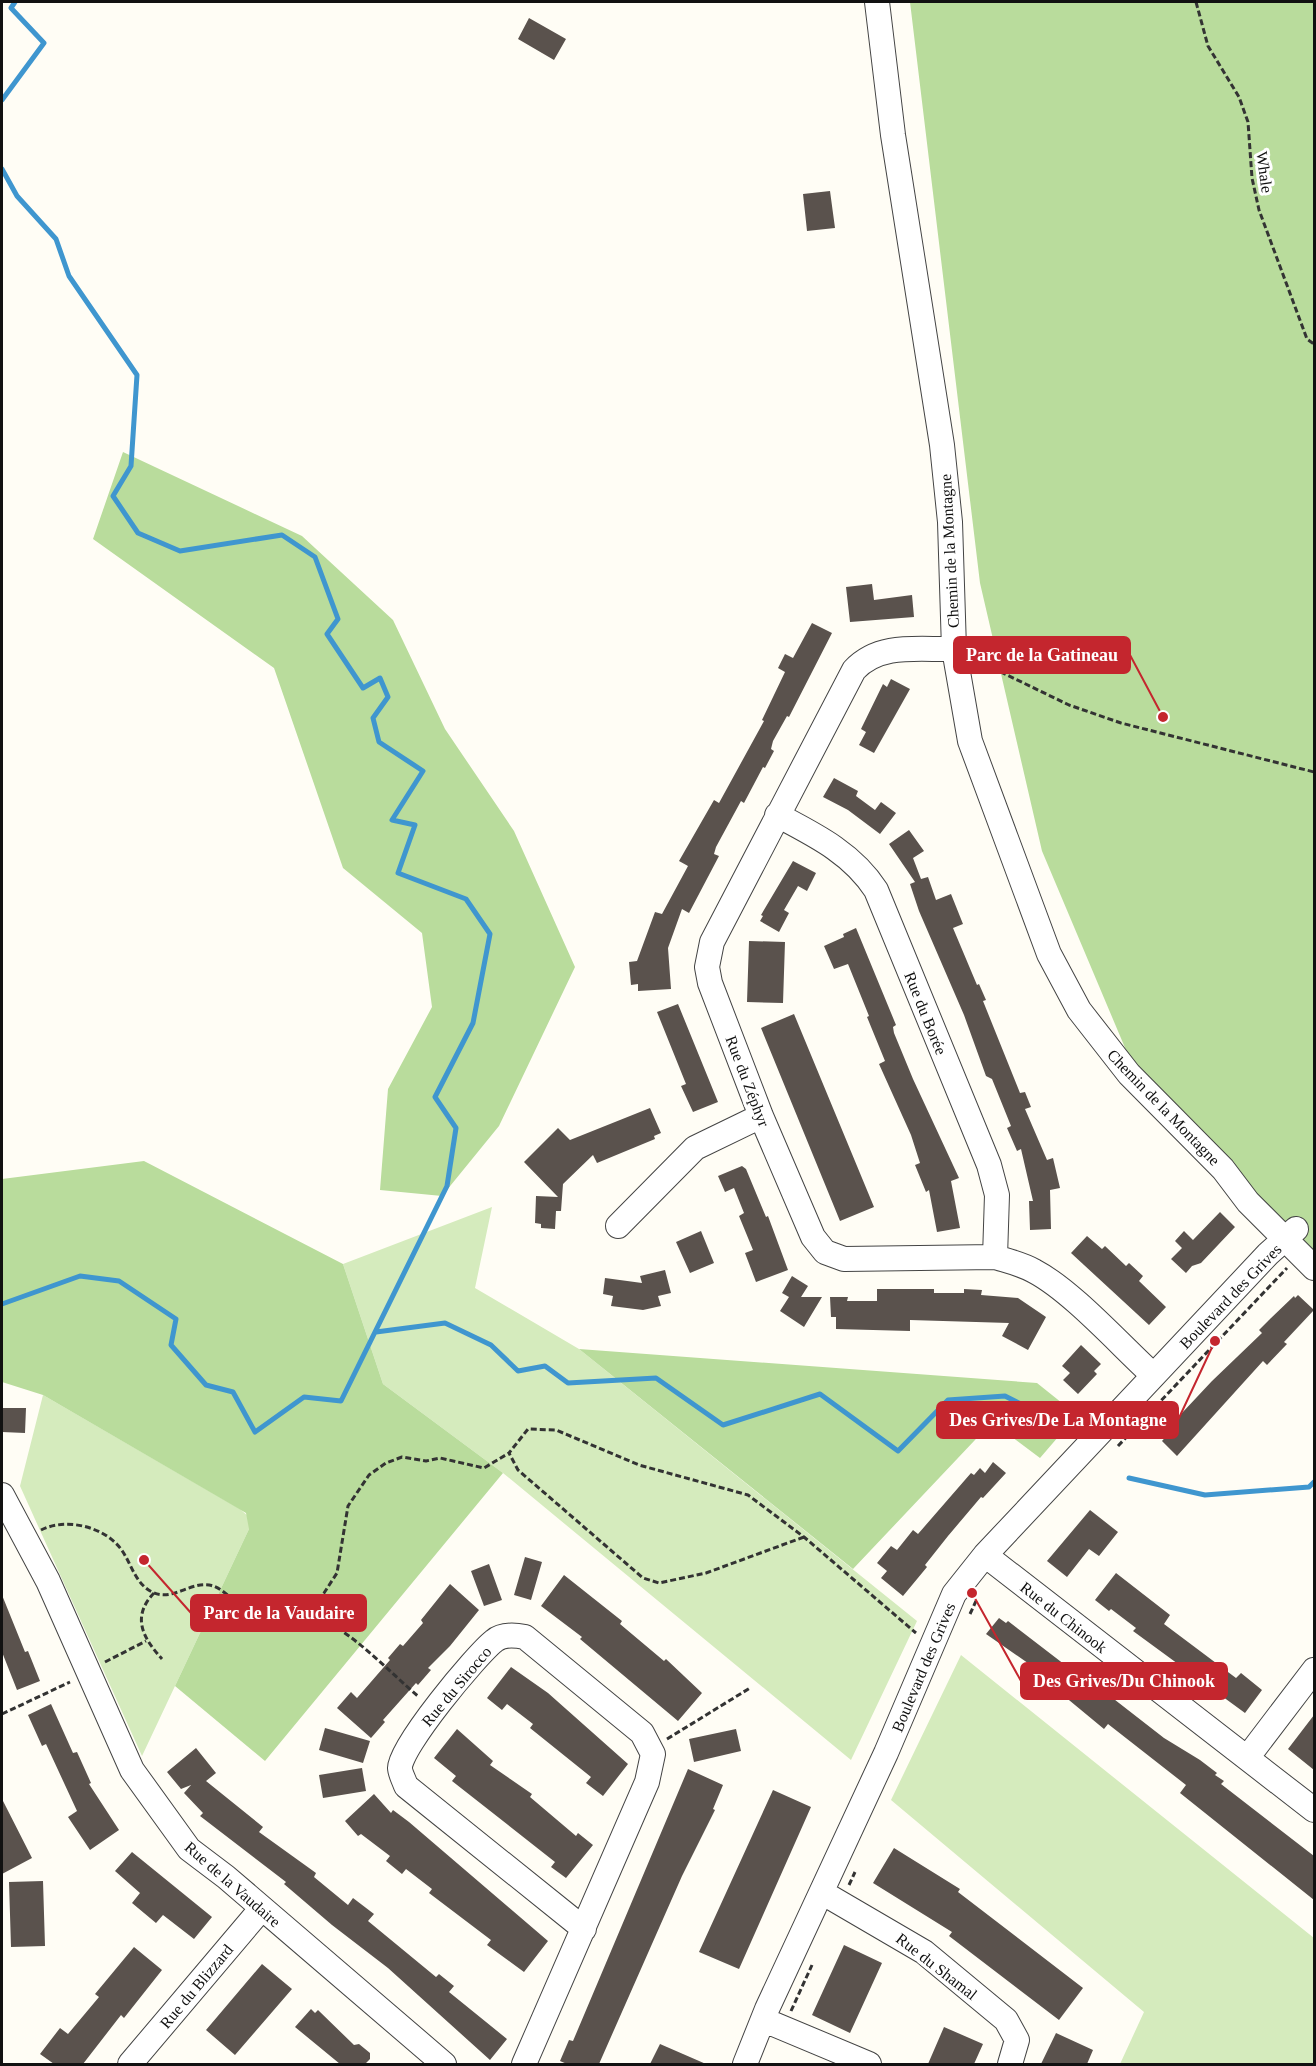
<svg xmlns="http://www.w3.org/2000/svg" width="1316" height="2066" font-family="'Times New Roman',serif">
  <style>
    .green { fill: #d5ebbd }
    .forest { fill: #b9dc9c }
    .lines { fill: none; stroke-linecap: round; stroke-linejoin: round }
    .stream { stroke: #3f96cf; stroke-width: 5 }
    .building { fill: #5a524d }
    .minor-casing { stroke: #444; stroke-width: 26 }
    .path { stroke: #333; stroke-width: 3; stroke-dasharray: 6 3; stroke-linecap: butt }
    .minor { stroke: #fff; stroke-width: 24 }
    .labels { text-anchor: middle; stroke-width: 6; stroke-linejoin: round; paint-order: stroke }
    .street-label { font-size: 16px; fill: #111; stroke: #fff }
    .leader { fill: none; stroke: #c4262e; stroke-width: 2 }
    .callout-dot { fill: #c4262e; stroke: #fff; stroke-width: 2 }
    .callout { fill: #c4262e; stroke: #c4262e; stroke-width: 2 }
    .callout-label { font-size: 18px; text-anchor: middle; font-weight: bold; fill: #fff }
  </style>
  <rect width="100%" height="100%" fill="#fffdf5"/>
  <path class="green" d="M492,1207l-17,81 104,61 338,272 -66,139 -348,-287 -120,-89 -40,-120z
    M43,1395l197,114 9,8v12l-107,227 -122,-270z
    M961,1655l353,283v126h-194l24,-52 -253,-212z"/>
  <path class="forest" d="M910,2h404v1268l-164,-163 -108,-256 -62,-268z
    M123,452l179,84 91,84 52,109 69,102 61,136 -76,159 -57,70 -62,-6 8,-101 44,-82 -10,-74 -79,-65 -69,-200 -181,-129z
    M144,1161l199,103 40,120 120,89 -238,288 -90,-75 74,-157 -3,-16 -203,-118 -41,-13v-203z
    M579,1349l458,34 40,32 -37,43 -48,-36 -139,147z"/>
  <g class="lines">
    <path class="stream" d="M2,100l42,-57 -33,-35 4,-6
      M2,169l15,27 39,43 13,37 68,99 -6,91 -18,30 25,37 42,18 102,-16 33,22 23,62 -11,15 36,54 17,-10 8,19 -15,21 6,24 44,29 -31,49 23,5 -17,48 68,26 24,35 -17,89 -38,74 21,31 -9,58 -106,215 -37,-4 -49,35 -22,-40 -27,-7 -35,-40 5,-26 -57,-38 -39,-5 -78,28
      M376,1332l69,-9 46,22 27,26 27,-5 23,17 88,-5 67,47 97,-31 78,57 50,-51 57,-4 55,28
      M1129,1478l76,17 104,-8 5,-5"/>
  </g>
  <path class="building" d="M529,18l37,21 -12,21 -36,-21z
    M830,191l5,37 -28,3 -4,-37z
    M872,584l2,16 38,-5 2,22 -64,5 -4,-35z
    M812,623l20,10 -43,84 -2,-1 -14,25 -2,8 3,2 -9,17 -2,-1 -19,36 -3,-2 -25,46 -2,7 5,2 -30,57 -7,-4 -14,39 3,41 -33,2v-7l-7,1 -2,-23 8,-1 18,-49 7,2 26,-48 -9,-5 35,-61 5,3 45,-82 -2,-1 23,-48 -7,-4 7,-14 8,4z
    M891,679l19,10 -36,64 -15,-8 7,-13 -5,-3 22,-45 4,3z
    M834,778l24,13 -2,5 19,14 6,-8 15,11 -16,21 -32,-24 -25,-13z
    M909,830l15,21 -11,7 8,21 7,-2 8,23 15,-6 12,30 -10,4 24,57 2,-1 7,16 -3,1 37,92 5,-1 6,15 -6,2 22,51 6,-2 7,30 -10,2 1,39 -21,1 -1,-29h4l-12,-52 -4,2 -10,-23 4,-2 -19,-47 -6,-3 -22,-61 -45,-104 -9,-27 5,-2 -26,-38z
    M793,861l23,12 -9,18 -9,-5 -14,24 5,3 -10,19 -19,-11 3,-5 -2,-1z
    M856,928l40,97 -3,2 1,6 19,46 46,99 -8,3 9,47 -23,4 -8,-42 -3,2 -11,-27 5,-2 -9,-28 -32,-71 6,-3 -18,-44 2,-1 -21,-52 -14,5 -10,-23 20,-9 -1,-3z
    M749,941l36,1 -2,61 -36,-1z
    M678,1004l40,98 -25,10 -12,-26 5,-2 -29,-72z
    M794,1014l80,193 -34,14 -79,-193z
    M650,1108l11,25 -7,3 1,3 -58,24 -4,-8 -30,29 -2,27h-5l-1,18 -14,-1v-4l-6,-1 1,-27 22,1 -34,-35 34,-34 12,12z
    M742,1166l4,3 20,48 2,-1 20,54 -32,12 -11,-29 8,-3 -14,-34 5,-3 -10,-25 -9,4 -7,-16z
    M1220,1212l15,15 -34,36 -9,3 -6,7 -15,-14 11,-11 -7,-7 9,-10 9,9z
    M701,1231l13,32 -24,10 -14,-31z
    M1087,1236l15,13 3,-3 21,20 3,-3 14,13 -4,5 27,26 -17,18 -78,-72z
    M665,1270l6,23 -13,3 3,10 -18,4 -32,-4 2,-10 -10,-2 2,-16 37,5 -2,-7z
    M792,1276l16,10 -7,11h21l-18,30 -24,-16 9,-14 -7,-4z
    M877,1289h57v4h30v-4l18,1 -1,5 37,3 28,19 -18,33 -26,-14 7,-13 -99,-3v11l-74,-2v-12h-5l-1,-20h18l-1,4h30z
    M1298,1295l16,15 -30,32 3,2 -20,21 -4,-4 -86,95 -15,-15 7,-8 -3,-3 46,-49 50,-48 -3,-3 10,-10 25,-24 1,2z
    M1081,1345l20,19 -7,7 3,3 -19,20 -15,-14 7,-7 -8,-7z
    M2,1408h24l-1,25 -23,-1z
    M993,1462l13,11 -23,25 -2,-1 -33,39 -23,29 2,2 -24,29 -22,-18 6,-7 -10,-8 14,-17 6,4 16,-20 5,4 53,-61 3,2 6,-7 5,5z
    M1090,1510l28,22 -19,24 -10,-7 -22,28 -20,-16z
    M525,1557l17,5 -11,38 -17,-5z
    M489,1564l13,36 -18,6 -13,-35z
    M1116,1573l54,42 -6,9 72,54 5,-5 21,17 -17,23 -112,-82 3,-3 -25,-19 -2,2 -14,-11z
    M564,1575l58,46 -2,3 44,37 2,-2 36,34 -24,28 -98,-82 2,-2 -41,-31z
    M450,1584l29,26 -29,36 -22,22 3,2 -13,15 -2,-2 -33,37 2,2 -14,16 -34,-30 14,-16 6,6 33,-38 -2,-2 12,-14 3,2 20,-23 -2,-3z
    M2,1595l23,57 3,-1 12,30 -23,9 -15,-38z
    M999,1618l7,5 2,-2 91,70 2,-2 63,49 36,22 17,13 -2,2 9,6 -3,3 93,72v44l-134,-107 6,-8 -78,-61 -4,5 -52,-43 3,-4 -69,-48z
    M511,1667l37,26 80,71 -25,32 -17,-13 5,-6 -61,-49 3,-4 -26,-20 -5,6 -15,-12z
    M51,1704l22,49 4,-1 14,31 -2,1 30,46 -29,20 -22,-33 9,-6 -31,-67 -4,2 -14,-31z
    M1314,1715v55l-26,-21z
    M325,1728l45,13 -7,22 -44,-13z
    M457,1729l36,32 -3,4 42,29 -2,3 46,39 2,-3 15,12 -27,33 -15,-11 4,-5 -103,-81 4,-5 -22,-18z
    M736,1729l5,22 -47,11 -5,-23z
    M196,1748l20,25 -10,8 57,46 -4,5 57,41 -2,4 34,28 5,-7 21,16 -6,7 68,56 3,-3 15,12 -5,6 58,47 -17,21 -102,-92 -56,-43 -48,-41 2,-2 -86,-66 3,-3 -19,-20 7,-8 -10,4 -14,-17z
    M362,1768l4,23 -43,7 -4,-23z
    M688,1769l35,16 -10,24 2,1 -33,66 -83,188h-32l-7,-3 9,-21 4,1z
    M773,1790l38,17 -72,162 -40,-17z
    M374,1794l17,19 2,-3 16,12 139,119 -24,31 -37,-27 4,-5 -62,-47 3,-4 -26,-20 -4,5 -16,-13 4,-5 -29,-22 -3,2 -13,-15z
    M2,1799l30,59 -30,16z
    M894,1848l66,41 -2,3 125,96 -24,32 -110,-84 3,-4 -79,-49z
    M132,1852l80,65 -18,22 -31,-24 -7,8 -24,-20 8,-10 -25,-22z
    M43,1881l2,65 -34,1 -2,-65z
    M844,1945l38,18 -32,70 -38,-18z
    M134,1947l28,23 -38,48 -3,-3 -38,49h-29l-14,-10 20,-26 8,6 31,-37 -4,-3z
    M262,1964l30,25 -57,66 -29,-25z
    M311,2009l4,4 3,-3 36,35 5,-1 11,9v6l-5,5h-25l-45,-37z
    M944,2027l39,17 -9,20h-46z
    M1056,2033l37,17 -6,14h-46z
    M660,2044l46,20h-56z"/>
  <g class="lines">
    <defs>
      <path id="minor" d="M877,2l16,133 49,310 8,77 4,127 16,92 79,213 30,56 50,64 94,95 25,33 66,66
        M954,649c-34,1 -74,-7 -100,21l-142,272 -5,25 3,16 51,133 52,121 12,15 19,7 151,-2c13,4 27,7 39,14 38,20 86,74 119,104
        M777,815c38,20 75,38 99,75l113,275 8,30 -2,62
        M618,1226l77,-78 66,-32
        M2,1495l46,86 84,189 57,79 37,28 218,187
        M985,1555l329,255
        M1247,1758l67,-88
        M823,1893l101,59 82,68 11,20 -7,24
        M764,2020l105,44
        M130,2064l132,-156
        M524,2064l123,-282 6,-28 -11,-21 -117,-96c-10,-2 -23,-3 -31,4 -18,14 -95,107 -94,127 0,5 4,12 6,18l178,143
        M745,2064l22,-55 119,-256 68,-159 31,-39 283,-301 28,-25"/>
    </defs>
    <use href="#minor" class="minor-casing"/>
    <path class="path" d="M1196,2l12,44 31,51 9,25 4,56 7,32 48,129 7,5
      M976,660l93,45 52,18 193,49
      M1118,1446l169,-178
      M41,1530c26,-13 66,-3 82,22 9,14 13,32 29,40 20,10 37,-10 57,-7 18,3 29,25 46,30 13,3 36,-6 50,-2 40,10 83,58 114,84
      M804,1537l-98,36 -47,10 -16,-5 -125,-108 -9,-17 19,-24 28,1 83,35 109,30 56,42 112,96
      M154,1593c-23,24 -11,45 8,66
      M305,1613l19,-20 13,-20 11,-67 21,-31 17,-12 16,-6 24,4 14,-3 44,10 25,-15
      M970,1614l6,-13
      M105,1662l41,-21
      M2,1714l68,-32
      M667,1739l83,-51
      M849,1885l6,-13
      M791,2011l21,-46"/>
    <use href="#minor" class="minor"/>
  </g>
  <g class="labels">
    <g class="street-label">
      <text transform="translate(1265 172) rotate(82)" y="6">Whale</text>
      <text transform="translate(949 551) rotate(-93)" y="6">Chemin de la Montagne</text>
      <text transform="translate(926 1013) rotate(68)" y="6">Rue du Borée</text>
      <text transform="translate(748 1081) rotate(69)" y="6">Rue du Zéphyr</text>
      <text transform="translate(1164 1107) rotate(46)" y="6">Chemin de la Montagne</text>
      <text transform="translate(1230 1296) rotate(-46)" y="6">Boulevard des Grives</text>
      <text transform="translate(1064 1617) rotate(38)" y="6">Rue du Chinook</text>
      <text transform="translate(923 1667) rotate(-67)" y="6">Boulevard des Grives</text>
      <text transform="translate(456 1686) rotate(-50)" y="6">Rue du Sirocco</text>
      <text transform="translate(233 1884) rotate(41)" y="6">Rue de la Vaudaire</text>
      <text transform="translate(937 1966) rotate(38)" y="6">Rue du Shamal</text>
      <text transform="translate(196 1986) rotate(-50)" y="6">Rue du Blizzard</text>
    </g>
  </g>
  <path class="leader" d="M1163 717L1130 655M1215 1341L1178 1420M144 1560L191 1613M972 1593L1021 1681"/>
  <g class="callout-dot">
    <circle cx="1163" cy="717" r="6"/>
    <circle cx="1215" cy="1341" r="6"/>
    <circle cx="144" cy="1560" r="6"/>
    <circle cx="972" cy="1593" r="6"/>
  </g>
  <g class="callout">
    <rect x="954" y="637" width="176" height="36" rx="6"/>
    <rect x="937" y="1402" width="241" height="36" rx="6"/>
    <rect x="191" y="1595" width="175" height="36" rx="6"/>
    <rect x="1021" y="1663" width="206" height="36" rx="6"/>
  </g>
  <g class="callout-label">
    <text x="1042" y="661">Parc de la Gatineau</text>
    <text x="1058" y="1426">Des Grives/De La Montagne</text>
    <text x="279" y="1619">Parc de la Vaudaire</text>
    <text x="1124" y="1687">Des Grives/Du Chinook</text>
  </g>
  <rect width="1316" height="2066" fill="none" stroke="#111111" stroke-width="6"/>
</svg>
